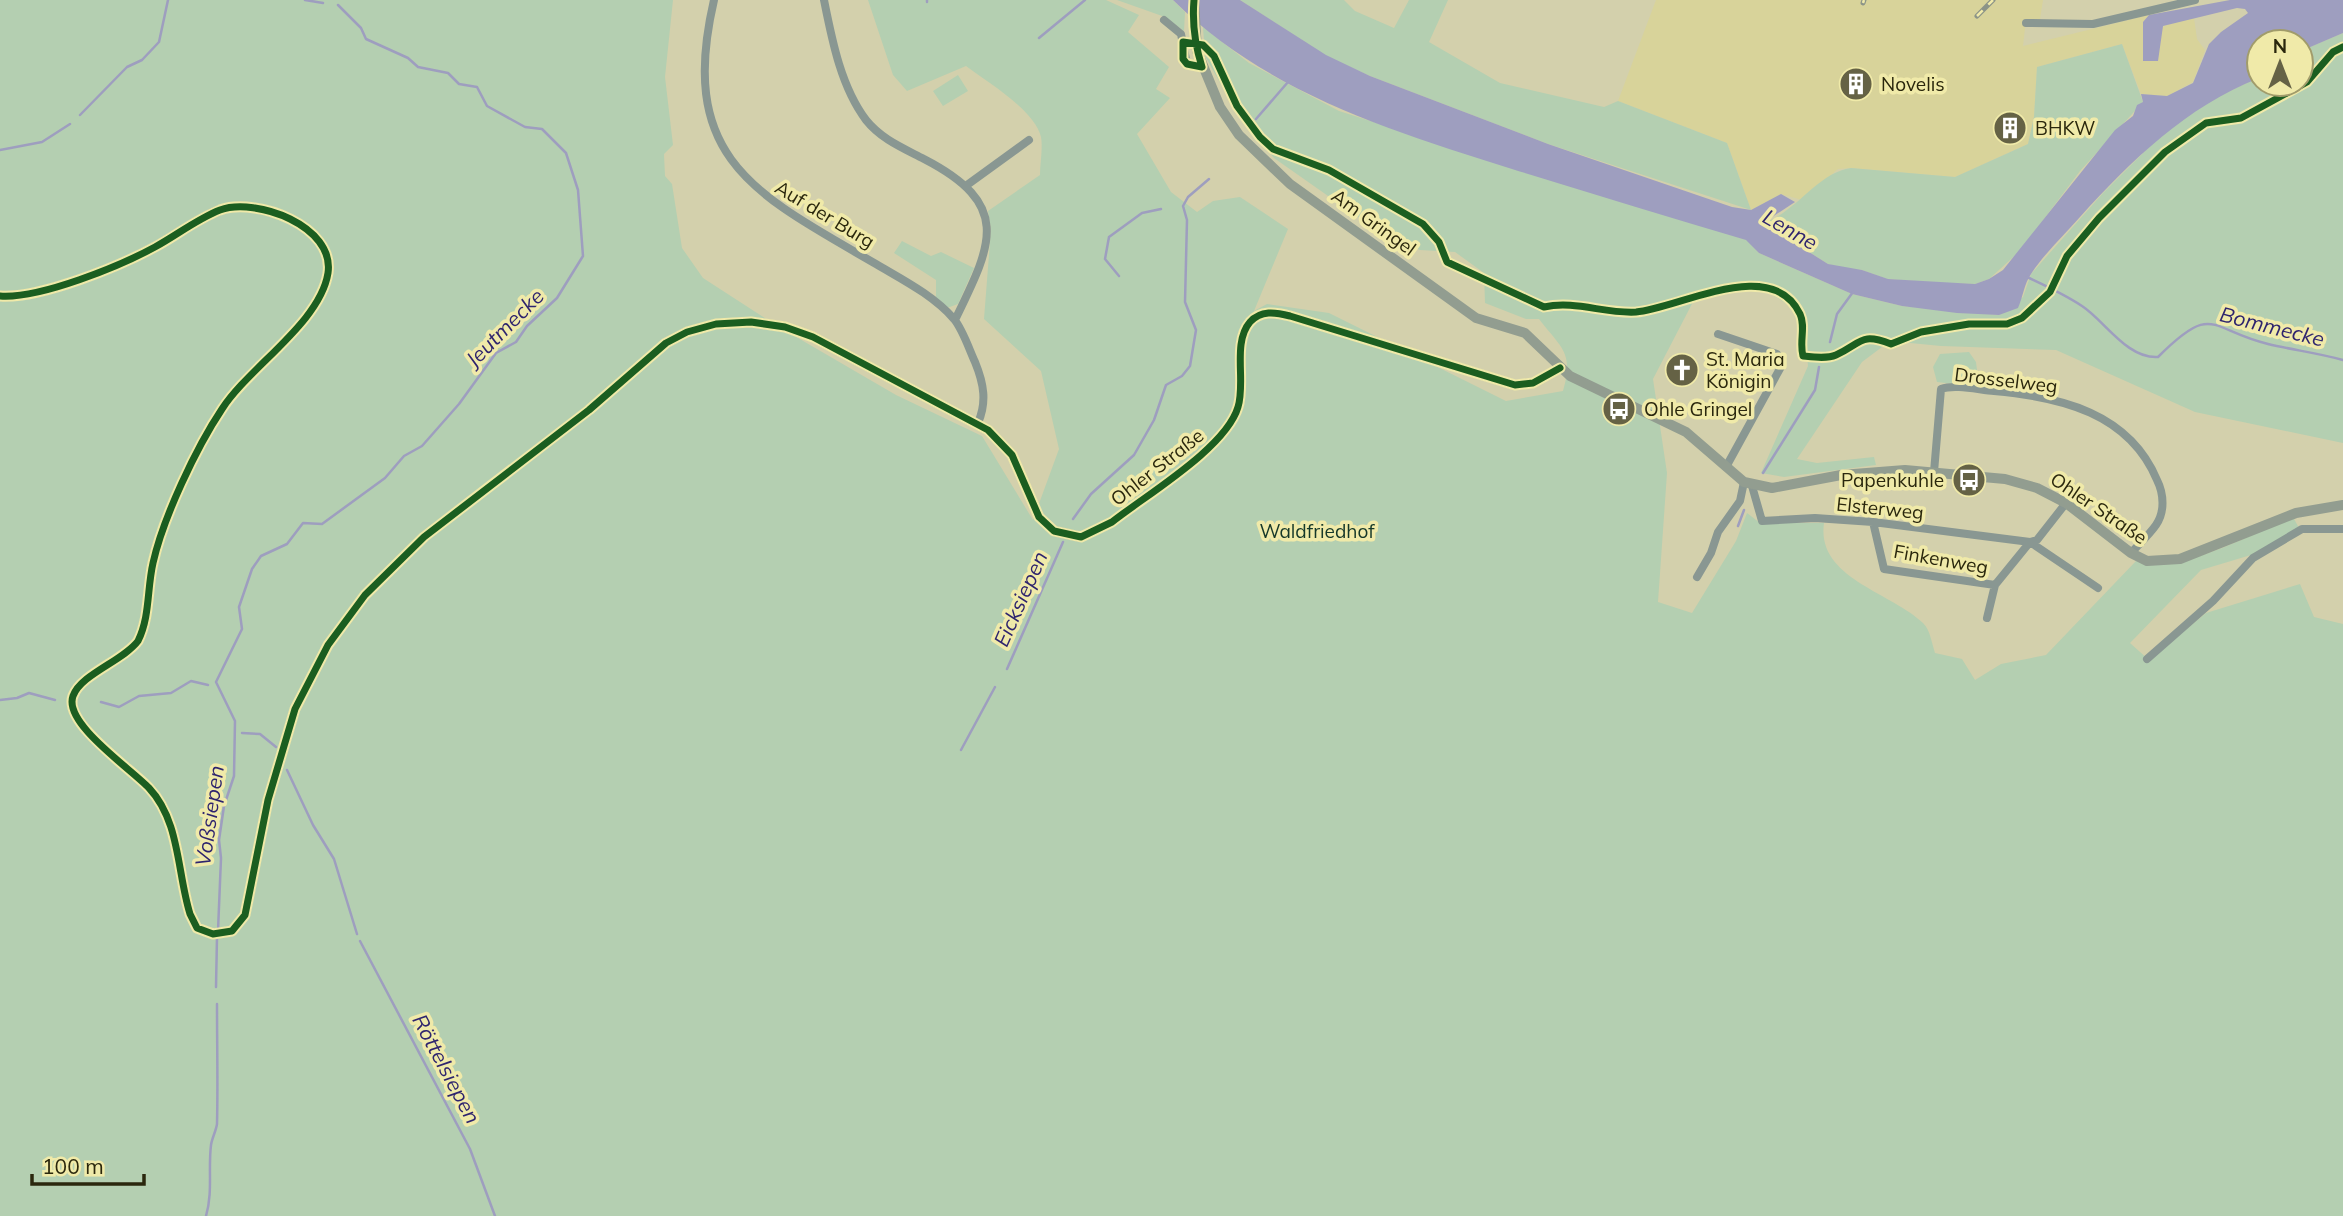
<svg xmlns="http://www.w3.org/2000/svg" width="2343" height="1216" font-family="Mulish,sans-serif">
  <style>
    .built { fill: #d8d39a }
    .green { fill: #b4cfb1 }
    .water { fill: #9e9ebf }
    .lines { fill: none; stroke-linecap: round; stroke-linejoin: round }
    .stream { stroke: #9e9ebf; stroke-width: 2.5 }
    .street { stroke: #899792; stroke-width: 8 }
    .secondary { stroke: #929d90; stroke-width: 10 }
    .rail-casing { stroke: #8c9488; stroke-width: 5 }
    .rail { stroke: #f0eaa9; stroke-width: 2.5; stroke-dasharray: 8; stroke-linecap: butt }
    .cycleway-casing { stroke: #f0eaa9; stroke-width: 11 }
    .cycleway { stroke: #1b5e20; stroke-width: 7 }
    .labels { text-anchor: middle; stroke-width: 7; stroke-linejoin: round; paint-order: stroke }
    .poi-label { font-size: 19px; fill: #2a270d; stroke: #f0eaa9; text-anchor: start }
    .street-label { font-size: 19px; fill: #2a270d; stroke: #f0eaa9 }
    .park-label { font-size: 19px; fill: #153829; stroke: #f0eaa9 }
    .water-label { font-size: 21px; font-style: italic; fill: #2e246e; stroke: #f0eaa9 }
  </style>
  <rect width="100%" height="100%" fill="#d3d0ac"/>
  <path class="built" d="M1656,0h387l-3,19 -14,1 -3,26 126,-31 -6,7 15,39 2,-31 7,-6 27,-6 3,21 8,11 -12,32 -26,14 -26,-2 -19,-50 -85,23 -3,50 -6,27 -73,33 -104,-9 -13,1 -36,31 -21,-6 -30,16 -24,-67 -109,-42z"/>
  <path class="green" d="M0,0h673l-8,77 8,68 -9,9 1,22 7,8 10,64 21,30 71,46 122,71 86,41 51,84 26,-71 -18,-78 -57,-52 7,-90 -3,-18 52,-36c0,-12 3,-27 1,-38 -6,-27 -54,-55 -75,-71l-59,25 -14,-16 -25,-75h238l33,15 -11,17 41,35 -13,22 14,9 -33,36 34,58 26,20 16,-11 27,-4 48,32 -34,82 13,-7 62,9 177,88 57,-10c11,-39 -1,-42 -24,-72h-13l-41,-16 -1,-30 -29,-21 -35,-2 -42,-19 -104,-73 -33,-38 -36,-64 -2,-29 46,36 90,48 408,129 12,13 93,41 50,12 97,9 24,-18 8,-23 72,-81 45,-45 28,-25 39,-25 38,-18h6v4h42v-17l9,-20 33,-14v410l-148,-31 -139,-62 -115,-4 -51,-5 -28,21 -65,97 20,4 57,-6 2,8 -92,12 -23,-4 47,-107 -4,-51 -39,-25 -45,2 -26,8 -41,79 14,94 -9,129 34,11 44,-72 11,-28 13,10h64c-8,55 67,69 99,100 7,6 9,21 12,30l27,6 13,21 26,-16 45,-9 90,-94c44,14 115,-27 157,-44l6,11 -48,27 -50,15 -71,73 19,17 57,-47 94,-29 14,33 29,7v592h-2343z
    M1117,0h56l12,12 -1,19 -19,-14z
    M1240,0h104l11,11 39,17 15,-28h39l-19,42 71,41 104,24 14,-6 109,42 24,67 -203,-66 -178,-68 -44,-20z
    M2122,44l21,58 -63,69 -60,80 -31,28 -14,5 -33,-1 -55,-4 -25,-9 -21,-2 -13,-4 -65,-41c33,-10 55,-51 88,-55l104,9 73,-33 6,-27 3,-50z
    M958,75l10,16 -25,15 -10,-15z
    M902,241l29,15 10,-4 33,16 -16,36 -11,4 -11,-11v-17l-42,-27z
    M1969,352l7,10 3,25 -42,-5 -4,-15 7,-13z"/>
  <path class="water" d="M1173,0h67l86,55 44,21 178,68 184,63 19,3 30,-16 14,8 -32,21 65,41 34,6 26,9 87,5 14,-5 14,-9 112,-140 18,-14 4,-11 6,-3 -2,-8 26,2 26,-13 16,-39 12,-12 27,-19 -3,-4 -8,-1 -74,18 -5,35h-15v-39l6,-7 81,-15h113v33l-42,18v-9h-42v36c-73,29 -127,82 -179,139 -16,18 -36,37 -49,57 -7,10 -8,23 -13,34l-19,7 -42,-2 -55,-7 -50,-12 -93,-41 -13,-13c-78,-23 -156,-47 -234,-71 -123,-39 -245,-76 -339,-169z"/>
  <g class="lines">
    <path class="stream" d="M305,0l18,3
      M927,2v-2
      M1039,38l46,-38
      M80,115l47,-48 15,-7 17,-18 9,-42
      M1256,119l32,-37
      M0,150l42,-8 28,-18
      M1119,276l-14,-17 4,-22 33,-24 19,-4
      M2027,277c19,9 37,17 55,29 23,15 45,53 76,51 56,-56 51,-27 110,-13 25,6 50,9 75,16
      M1830,342l7,-28 16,-22
      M1763,473l52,-83 4,-23
      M1073,519l18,-25 43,-39 20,-35 12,-35 16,-9 8,-10 6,-36 -11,-28 2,-82 -4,-14 5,-9 21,-18
      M1738,526l6,-16
      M1007,669l56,-127
      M0,700l17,-2 12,-5 26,7
      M101,702l18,5 20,-11 32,-3 20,-12 17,4
      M242,733l18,1 16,13
      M961,750l34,-63
      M287,770l26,55 21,34 23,75
      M218,931l3,-73 -2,-18 5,-34 10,-30 1,-55 -19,-39 26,-53 -3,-22 13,-38 9,-13 26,-12 16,-21 19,1 63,-46 19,-22 18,-10 37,-42 37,-51 20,-11 11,-16 30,-28 26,-42 -5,-66 -12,-37 -24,-24 -17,-2 -38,-21 -10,-19 -18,-3 -11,-11 -30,-6 -10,-9 -42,-19 -5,-11 -23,-23
      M360,941l110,208 25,67
      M216,987l1,-50
      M206,1216c7,-24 2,-47 5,-71 1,-7 5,-14 6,-21 1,-39 0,-79 0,-120"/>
    <path class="street" d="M714,0c-37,159 41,194 162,264 27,16 57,31 78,55 9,11 15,30 21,43 9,22 12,40 3,61
      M824,0c8,40 17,87 42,120 15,19 37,28 58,39 89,46 68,85 31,161
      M1164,20l17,14 6,30 15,3
      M2026,23l67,1 102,-24
      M967,185l62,-45
      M1718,334l59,20 5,11 -56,102
      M1934,472l7,-83c14,-5 38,1 53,2 67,6 135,22 163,89 7,14 8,32 -1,45 -7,10 -17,19 -25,28
      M1752,486l10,35 53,-3 58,4 157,20 68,46
      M1873,522l11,47 111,16
      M1697,577l14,-24 7,-21 22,-31 4,-19
      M1987,618l8,-33 35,-43 7,-2 29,-37
      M2147,659l66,-58 40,-43 49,-29h41"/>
    <path class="secondary" d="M1194,0l3,51 23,56 19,28 51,49 186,134 49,15 45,43 116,56 58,50 28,6 69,-13 64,-5 100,9 32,9 29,15 65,50 16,8 33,-2 116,-46 47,-8
      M0,296c40,3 120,-30 155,-49 22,-12 42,-28 65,-37 36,-13 115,16 108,63 -8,50 -79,94 -106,136 -26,39 -59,109 -69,154 -6,26 -3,54 -15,78 -15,20 -57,33 -65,55 -10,27 57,72 76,92 31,33 28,84 41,126l7,14 16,6 19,-3 13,-16 23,-115 27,-91 33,-64 37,-50 59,-58 165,-127 77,-67 21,-11 29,-8 35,-2 34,5 28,10 175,93 24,25 27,62 15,14 27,6 31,-15c34,-27 114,-74 126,-115 8,-25 -6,-64 12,-85 11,-12 25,-10 40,-6l225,69 18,-2 27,-15"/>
    <defs>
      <path id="rail" d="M1863,3l1,-3
        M1977,16l16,-16"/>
    </defs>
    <use href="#rail" class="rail-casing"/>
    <use href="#rail" class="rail"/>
    <defs>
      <path id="cycleway" d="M1194,0c-2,23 1,45 8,67l-15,-3 -4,-5v-17l20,3 11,11 23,50 23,31 13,12 56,21 94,54 16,18 8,20 97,45c31,-7 61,7 92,5 44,-4 136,-57 164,2 6,13 -1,28 3,42 10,1 24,3 33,-1 26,-12 24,-23 55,-11l30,-12 48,-8h38l15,-6 28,-26 17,-36 32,-38 66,-66 41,-29 35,-5 66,-36 26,-30 10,-5
        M0,296c40,3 120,-30 155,-49 22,-12 42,-28 65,-37 36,-13 115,16 108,63 -8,50 -79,94 -106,136 -26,39 -59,109 -69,154 -6,26 -3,54 -15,78 -15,20 -57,33 -65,55 -10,27 57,72 76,92 31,33 28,84 41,126l7,14 16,6 19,-3 13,-16 23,-115 27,-91 33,-64 37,-50 59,-58 165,-127 77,-67 21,-11 29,-8 35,-2 34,5 28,10 175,93 24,25 27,62 15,14 27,6 31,-15c34,-27 114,-74 126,-115 8,-25 -6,-64 12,-85 11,-12 25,-10 40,-6l225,69 18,-2 27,-15"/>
    </defs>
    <use href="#cycleway" class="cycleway-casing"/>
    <use href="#cycleway" class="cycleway"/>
  </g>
  <defs>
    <symbol id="building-disc" viewBox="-11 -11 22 22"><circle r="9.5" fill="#656245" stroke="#f0eaa9"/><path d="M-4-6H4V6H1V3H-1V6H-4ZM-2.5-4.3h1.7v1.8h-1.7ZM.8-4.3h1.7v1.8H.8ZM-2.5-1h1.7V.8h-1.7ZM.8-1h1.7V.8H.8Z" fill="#fff"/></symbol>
    <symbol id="church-disc" viewBox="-11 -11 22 22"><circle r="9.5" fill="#656245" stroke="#f0eaa9"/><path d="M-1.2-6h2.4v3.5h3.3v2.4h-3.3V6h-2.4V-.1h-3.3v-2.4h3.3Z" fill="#fff"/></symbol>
    <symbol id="bus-disc" viewBox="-11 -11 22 22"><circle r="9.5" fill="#656245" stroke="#f0eaa9"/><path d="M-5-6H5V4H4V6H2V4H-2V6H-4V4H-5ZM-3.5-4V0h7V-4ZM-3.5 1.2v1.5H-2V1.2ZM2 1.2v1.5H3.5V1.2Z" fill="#fff"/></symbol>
  </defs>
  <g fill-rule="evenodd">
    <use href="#building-disc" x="1837" y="65" width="38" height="38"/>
    <use href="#building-disc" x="1991" y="109" width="38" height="38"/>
    <use href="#church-disc" x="1663" y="351" width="38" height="38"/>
    <use href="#bus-disc" x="1600" y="390" width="38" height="38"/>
    <use href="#bus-disc" x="1950" y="461" width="38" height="38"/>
  </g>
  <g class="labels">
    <g class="poi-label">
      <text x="1881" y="91">Novelis</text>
      <text x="2035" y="135">BHKW</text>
      <text x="1706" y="366">St. Maria<tspan x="1706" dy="22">Königin</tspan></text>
      <text x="1644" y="416">Ohle Gringel</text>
      <text x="1944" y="487" text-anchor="end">Papenkuhle</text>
    </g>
    <g class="street-label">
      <text transform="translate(825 214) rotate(31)" y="7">Auf der Burg</text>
      <text transform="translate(1374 222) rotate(36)" y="7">Am Gringel</text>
      <text transform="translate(2006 380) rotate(7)" y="7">Drosselweg</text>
      <text transform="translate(1157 467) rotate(-38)" y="7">Ohler Straße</text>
      <text transform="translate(1880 508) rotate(6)" y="7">Elsterweg</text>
      <text transform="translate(2099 508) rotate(34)" y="7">Ohler Straße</text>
      <text transform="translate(1941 559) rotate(10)" y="7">Finkenweg</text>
    </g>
    <g class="park-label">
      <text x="1317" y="538">Waldfriedhof</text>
    </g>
    <g class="water-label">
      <text transform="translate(1790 230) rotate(30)" y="7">Lenne</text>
      <text transform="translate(2272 327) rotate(14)" y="7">Bommecke</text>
      <text transform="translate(505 328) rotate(-45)" y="7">Jeutmecke</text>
      <text transform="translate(1021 599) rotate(-66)" y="7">Eicksiepen</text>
      <text transform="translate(210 816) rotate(-82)" y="7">Voßsiepen</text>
      <text transform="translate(446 1069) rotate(62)" y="7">Röttelsiepen</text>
    </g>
  </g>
  <g transform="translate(2280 63)"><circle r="33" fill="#f0eaa9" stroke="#a19c6b" stroke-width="2"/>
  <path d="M0-5L12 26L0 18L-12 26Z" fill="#656245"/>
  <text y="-10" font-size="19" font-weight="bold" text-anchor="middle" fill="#2a270d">N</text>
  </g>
  <path d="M32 1174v10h112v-10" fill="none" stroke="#2a270d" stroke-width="3.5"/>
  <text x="42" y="1174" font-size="21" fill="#2a270d" stroke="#f0eaa9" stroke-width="5" paint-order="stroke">100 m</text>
</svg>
